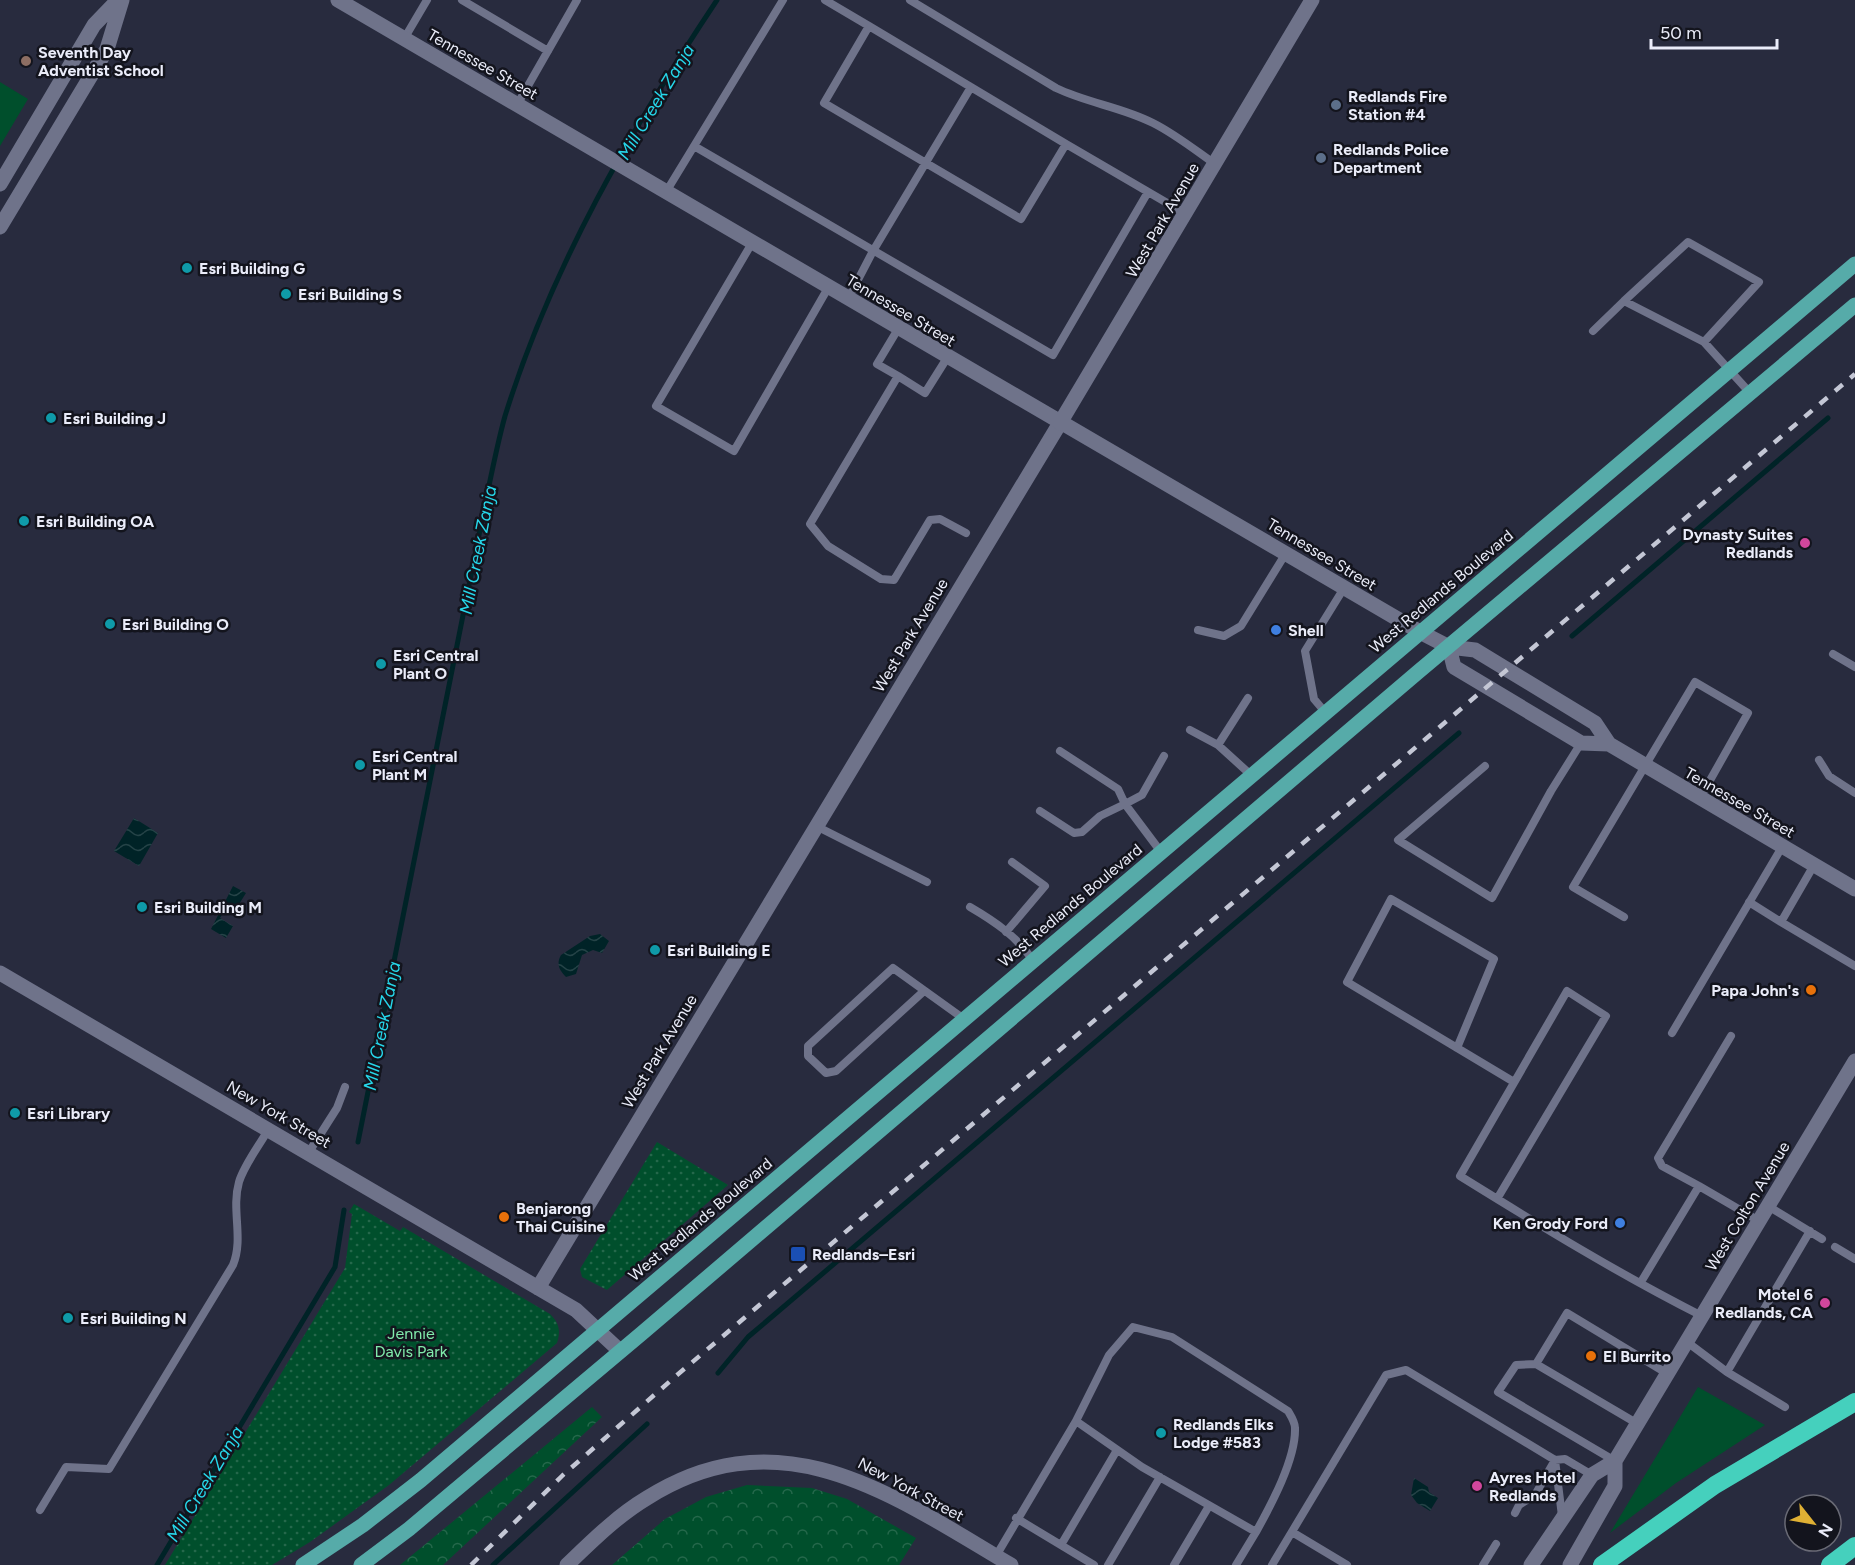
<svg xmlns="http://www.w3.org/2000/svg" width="1855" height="1565" font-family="Figtree,sans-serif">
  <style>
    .green { fill: #004f2c }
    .forest { fill: url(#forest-crowns) }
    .park { fill: url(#park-dots) }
    .water { fill: url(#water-waves) }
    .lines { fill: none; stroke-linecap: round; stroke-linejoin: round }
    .stream { stroke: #002327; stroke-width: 5 }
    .lane { stroke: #6f738a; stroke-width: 8 }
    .street { stroke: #6f738a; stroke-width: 15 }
    .secondary { stroke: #6f738a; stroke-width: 15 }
    .primary { stroke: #56aba9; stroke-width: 15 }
    .highway { stroke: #45d0bd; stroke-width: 18 }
    .rail { stroke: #c4c7d5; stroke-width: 4.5; stroke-dasharray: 10 10; stroke-linecap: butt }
    .education-dot { fill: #8d6e63; stroke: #13141d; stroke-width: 2 }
    .service-dot { fill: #5c6f8a; stroke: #13141d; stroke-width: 2 }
    .culture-dot { fill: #0f9aa8; stroke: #13141d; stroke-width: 2 }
    .hotel-dot { fill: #d1479c; stroke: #13141d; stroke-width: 2 }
    .shop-dot { fill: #3f7fe0; stroke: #13141d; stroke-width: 2 }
    .food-dot { fill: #e8710a; stroke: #13141d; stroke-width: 2 }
    .transit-dot { fill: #1a4fb4; stroke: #13141d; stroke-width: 2 }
    .labels { text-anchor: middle; stroke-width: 5; stroke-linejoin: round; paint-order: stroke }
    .poi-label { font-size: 16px; font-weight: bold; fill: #eaecf9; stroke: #13141d; text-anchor: start }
    .street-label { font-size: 16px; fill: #eaecf9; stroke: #13141d }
    .park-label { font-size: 16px; fill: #81eaab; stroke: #13141d }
    .water-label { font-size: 18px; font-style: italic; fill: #26d7ea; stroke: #13141d }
  </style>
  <defs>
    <pattern id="forest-crowns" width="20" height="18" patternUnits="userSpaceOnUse" patternTransform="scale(1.5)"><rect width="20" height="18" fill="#004f2c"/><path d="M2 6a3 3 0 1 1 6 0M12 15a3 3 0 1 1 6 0" fill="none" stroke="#25684b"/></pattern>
    <pattern id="park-dots" width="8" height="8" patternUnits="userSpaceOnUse" patternTransform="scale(1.5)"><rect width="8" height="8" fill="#004f2c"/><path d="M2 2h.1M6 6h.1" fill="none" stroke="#25684b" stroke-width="1.8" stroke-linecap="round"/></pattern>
    <pattern id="water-waves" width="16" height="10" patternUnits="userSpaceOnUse" patternTransform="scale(1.5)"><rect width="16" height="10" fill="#002327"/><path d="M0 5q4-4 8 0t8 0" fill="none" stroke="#254347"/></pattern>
  </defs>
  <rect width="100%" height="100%" fill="#282b3e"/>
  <path class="green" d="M0,82l28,17 -28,47z
    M1698,1387l67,38 -89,58 -66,50z"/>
  <path class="forest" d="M592,1407l10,10 -159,148h-43z
    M747,1485l65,3 35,11 69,39 -17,27h-287l53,-46 41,-22z"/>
  <path class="park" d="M657,1142l71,43 -121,105 -25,-13 -2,-8z
    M354,1204l46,27 3,-4 147,87c9,9 11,16 7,29l-168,142 -79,57 -38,23h-107l180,-297 7,-54 -3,-2z"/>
  <path class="water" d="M134,818l24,15 -19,33 -25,-15z
    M233,886l13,7 -10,16 -8,-4 -8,13 13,8 -7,12 -15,-9z
    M600,934l9,7 -7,12 -9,-3 -11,5 -6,19 -10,3c-7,-7 -10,-13 -5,-22l29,-19z
    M1414,1478l14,9 1,5 9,6 -8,13 -13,-8 -6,-8z"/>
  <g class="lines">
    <path class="stream" d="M1572,636l256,-218
      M358,1142l127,-637c6,-29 12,-60 20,-89 46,-148 126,-287 212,-416
      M718,1373l30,-36 711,-604
      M157,1565l178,-298 9,-57
      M493,1565l154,-141"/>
    <path class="lane" d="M462,0l86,51
      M825,0l44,26 -45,77 197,116 45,-75 120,70
      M910,0l146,88c31,15 66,19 97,35 22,11 42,27 62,41
      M869,26l197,118
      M404,39l23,-39
      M517,105l60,-105
      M694,146l359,209 95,-163
      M666,192l117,-192
      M752,243l-96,163 78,45 94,-163
      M848,299l25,-48 98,-164
      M1624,301l64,-59 71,40 -55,60
      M898,329l-21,35 21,12
      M1593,331l31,-30 80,41 47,52
      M947,358l-22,35 -27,-17 -88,148 18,22 53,33 13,1 36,-60 10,-1 26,14
      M1198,630l26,6 17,-10 45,-73
      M1833,654l22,13
      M1325,712l-11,-13 -9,-48 39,-63
      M1190,730l28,15 33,30
      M1218,745l30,-47
      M1060,751l58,38 7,15 17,-9 22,-39
      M1819,760l10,16 26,17
      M1485,766l-87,74 94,58 59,-107 30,-48
      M1040,811l34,22 8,-1 18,-16 25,-12 36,48
      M816,826l111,56
      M1814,865l-33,57 74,44
      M1749,902l32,20
      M970,907c24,14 48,30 63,54
      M1624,917l-51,-30 122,-205 53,31 -48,85
      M1006,932l39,-46 -33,-24
      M924,991l-88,80 -10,2 -18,-17v-10l85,-78 71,51
      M1672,1033l110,-186
      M1457,1048l37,-89 -103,-60 -44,83 167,100
      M309,1152l28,-44 8,-21
      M1699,1186l-37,-20 -4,-8 73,-122
      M1497,1199l109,-183 -39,-25 -107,185c79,49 159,98 242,140
      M1768,1206l54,33
      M1835,1247l20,12
      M1641,1282l58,-96 60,35
      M1687,1342l40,30 83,-141
      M1536,1364l31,-51 101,61
      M1727,1372l58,35
      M1076,1421l33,-66 24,-28 39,10 116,74c3,5 7,11 7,17 1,31 -24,77 -39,104
      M1615,1461l-117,-69 18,-27 20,-1 102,60
      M40,1510l26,-43 43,2 124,-204c11,-27 -2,-55 6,-83 5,-17 20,-36 29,-52
      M1562,1516l-7,-56 10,-1 27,16
      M1016,1518l78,47
      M1292,1532l55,33
      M1061,1545l56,-95
      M996,1556l80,-135 66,46 114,65 -20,33
      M1108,1565l52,-88
      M1174,1565l35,-59
      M1272,1565l114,-190 20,-5 149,90 -20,35 -16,10 -4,8
      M1483,1565l13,-21"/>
    <path class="street" d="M0,973l576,337 44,41
      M538,1288l522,-865"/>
    <path class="secondary" d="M338,0l1082,632 29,15 26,3 120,73 14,21 246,145
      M0,184l94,-159 24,-25
      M0,227l107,-178 15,-49
      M1060,423l252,-423
      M1449,647l5,20 127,76 28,1
      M567,1565c25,-24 50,-49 80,-67 135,-85 247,-2 364,67
      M1531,1565l61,-90 23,-14 240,-400
      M1570,1565l45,-79v-25"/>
    <path class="primary" d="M303,1565l60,-40 58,-45 1434,-1216
      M361,1565l48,-36 232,-195 777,-662 437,-367"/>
    <path class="highway" d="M1602,1565l113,-80 140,-83
      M1830,1565l25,-19"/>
    <path class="rail" d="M471,1565l92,-90 113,-99 1179,-1002"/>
  </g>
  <circle class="education-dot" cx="26" cy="61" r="6"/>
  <g class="service-dot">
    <circle cx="1336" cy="105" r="6"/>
    <circle cx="1321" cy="158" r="6"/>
  </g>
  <g class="culture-dot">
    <circle cx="187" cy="268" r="6"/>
    <circle cx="286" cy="294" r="6"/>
    <circle cx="51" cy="418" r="6"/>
    <circle cx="24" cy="521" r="6"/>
    <circle cx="110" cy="624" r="6"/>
    <circle cx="381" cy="664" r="6"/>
    <circle cx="360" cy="765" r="6"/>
    <circle cx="142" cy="907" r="6"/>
    <circle cx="655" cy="950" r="6"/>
    <circle cx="15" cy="1113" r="6"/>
    <circle cx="68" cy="1318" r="6"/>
    <circle cx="1161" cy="1433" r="6"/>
  </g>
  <g class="hotel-dot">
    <circle cx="1805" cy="543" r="6"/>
    <circle cx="1825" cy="1303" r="6"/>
    <circle cx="1477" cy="1486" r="6"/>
  </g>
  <g class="shop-dot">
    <circle cx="1276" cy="630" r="6"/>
    <circle cx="1620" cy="1223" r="6"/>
  </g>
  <g class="food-dot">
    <circle cx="1811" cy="990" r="6"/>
    <circle cx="504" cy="1217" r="6"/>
    <circle cx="1591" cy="1356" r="6"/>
  </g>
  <rect class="transit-dot" x="790" y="1246" width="16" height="16" rx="3"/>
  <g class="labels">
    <g class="poi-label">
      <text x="38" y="58">Seventh Day<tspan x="38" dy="18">Adventist School</tspan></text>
      <text x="1348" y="102">Redlands Fire<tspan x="1348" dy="18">Station #4</tspan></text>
      <text x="1333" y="155">Redlands Police<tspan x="1333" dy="18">Department</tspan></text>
      <text x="199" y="274">Esri Building G</text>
      <text x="298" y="300">Esri Building S</text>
      <text x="63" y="424">Esri Building J</text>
      <text x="36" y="527">Esri Building OA</text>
      <text x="1793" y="540" text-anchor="end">Dynasty Suites<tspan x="1793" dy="18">Redlands</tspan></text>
      <text x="122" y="630">Esri Building O</text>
      <text x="1288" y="636">Shell</text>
      <text x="393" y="661">Esri Central<tspan x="393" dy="18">Plant O</tspan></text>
      <text x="372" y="762">Esri Central<tspan x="372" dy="18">Plant M</tspan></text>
      <text x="154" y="913">Esri Building M</text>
      <text x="667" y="956">Esri Building E</text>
      <text x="1799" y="996" text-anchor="end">Papa John's</text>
      <text x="27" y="1119">Esri Library</text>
      <text x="516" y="1214">Benjarong<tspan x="516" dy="18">Thai Cuisine</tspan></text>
      <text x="1608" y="1229" text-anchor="end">Ken Grody Ford</text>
      <text x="812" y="1260">Redlands–Esri</text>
      <text x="1813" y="1300" text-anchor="end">Motel 6<tspan x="1813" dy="18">Redlands, CA</tspan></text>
      <text x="80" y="1324">Esri Building N</text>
      <text x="1603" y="1362">El Burrito</text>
      <text x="1173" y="1430">Redlands Elks<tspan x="1173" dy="18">Lodge #583</tspan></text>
      <text x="1489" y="1483">Ayres Hotel<tspan x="1489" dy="18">Redlands</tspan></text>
    </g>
    <g class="street-label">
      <text transform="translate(483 64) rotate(30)" y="6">Tennessee Street</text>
      <text transform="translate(1162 220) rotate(-60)" y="6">West Park Avenue</text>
      <text transform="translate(901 310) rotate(31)" y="6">Tennessee Street</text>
      <text transform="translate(1322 554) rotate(31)" y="6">Tennessee Street</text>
      <text transform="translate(1441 591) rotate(-40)" y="6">West Redlands Boulevard</text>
      <text transform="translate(910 635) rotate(-59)" y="6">West Park Avenue</text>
      <text transform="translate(1740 802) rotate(30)" y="6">Tennessee Street</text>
      <text transform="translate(1070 905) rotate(-40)" y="6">West Redlands Boulevard</text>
      <text transform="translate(659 1051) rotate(-59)" y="6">West Park Avenue</text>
      <text transform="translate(279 1114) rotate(30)" y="6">New York Street</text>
      <text transform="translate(1747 1206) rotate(-59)" y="6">West Colton Avenue</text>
      <text transform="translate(700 1219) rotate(-40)" y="6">West Redlands Boulevard</text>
      <text transform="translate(911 1489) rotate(28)" y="6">New York Street</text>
    </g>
    <g class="park-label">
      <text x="411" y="1339">Jennie<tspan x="411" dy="18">Davis Park</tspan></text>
    </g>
    <g class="water-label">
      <text transform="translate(656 102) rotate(-59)" y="6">Mill Creek Zanja</text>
      <text transform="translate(478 550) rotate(-79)" y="6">Mill Creek Zanja</text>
      <text transform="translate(382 1026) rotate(-79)" y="6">Mill Creek Zanja</text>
      <text transform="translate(205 1484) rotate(-59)" y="6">Mill Creek Zanja</text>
    </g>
  </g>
  <g transform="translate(1813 1523) rotate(121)"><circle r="28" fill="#13141d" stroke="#696a75" stroke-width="1.5"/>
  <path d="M0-4.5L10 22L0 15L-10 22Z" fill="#dfb034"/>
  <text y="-9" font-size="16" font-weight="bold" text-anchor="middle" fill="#eaecf9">N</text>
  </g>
  <path d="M1651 39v9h126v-9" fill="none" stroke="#eaecf9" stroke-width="3"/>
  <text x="1660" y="39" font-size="18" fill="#eaecf9" stroke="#13141d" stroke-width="4.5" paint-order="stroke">50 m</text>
</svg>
